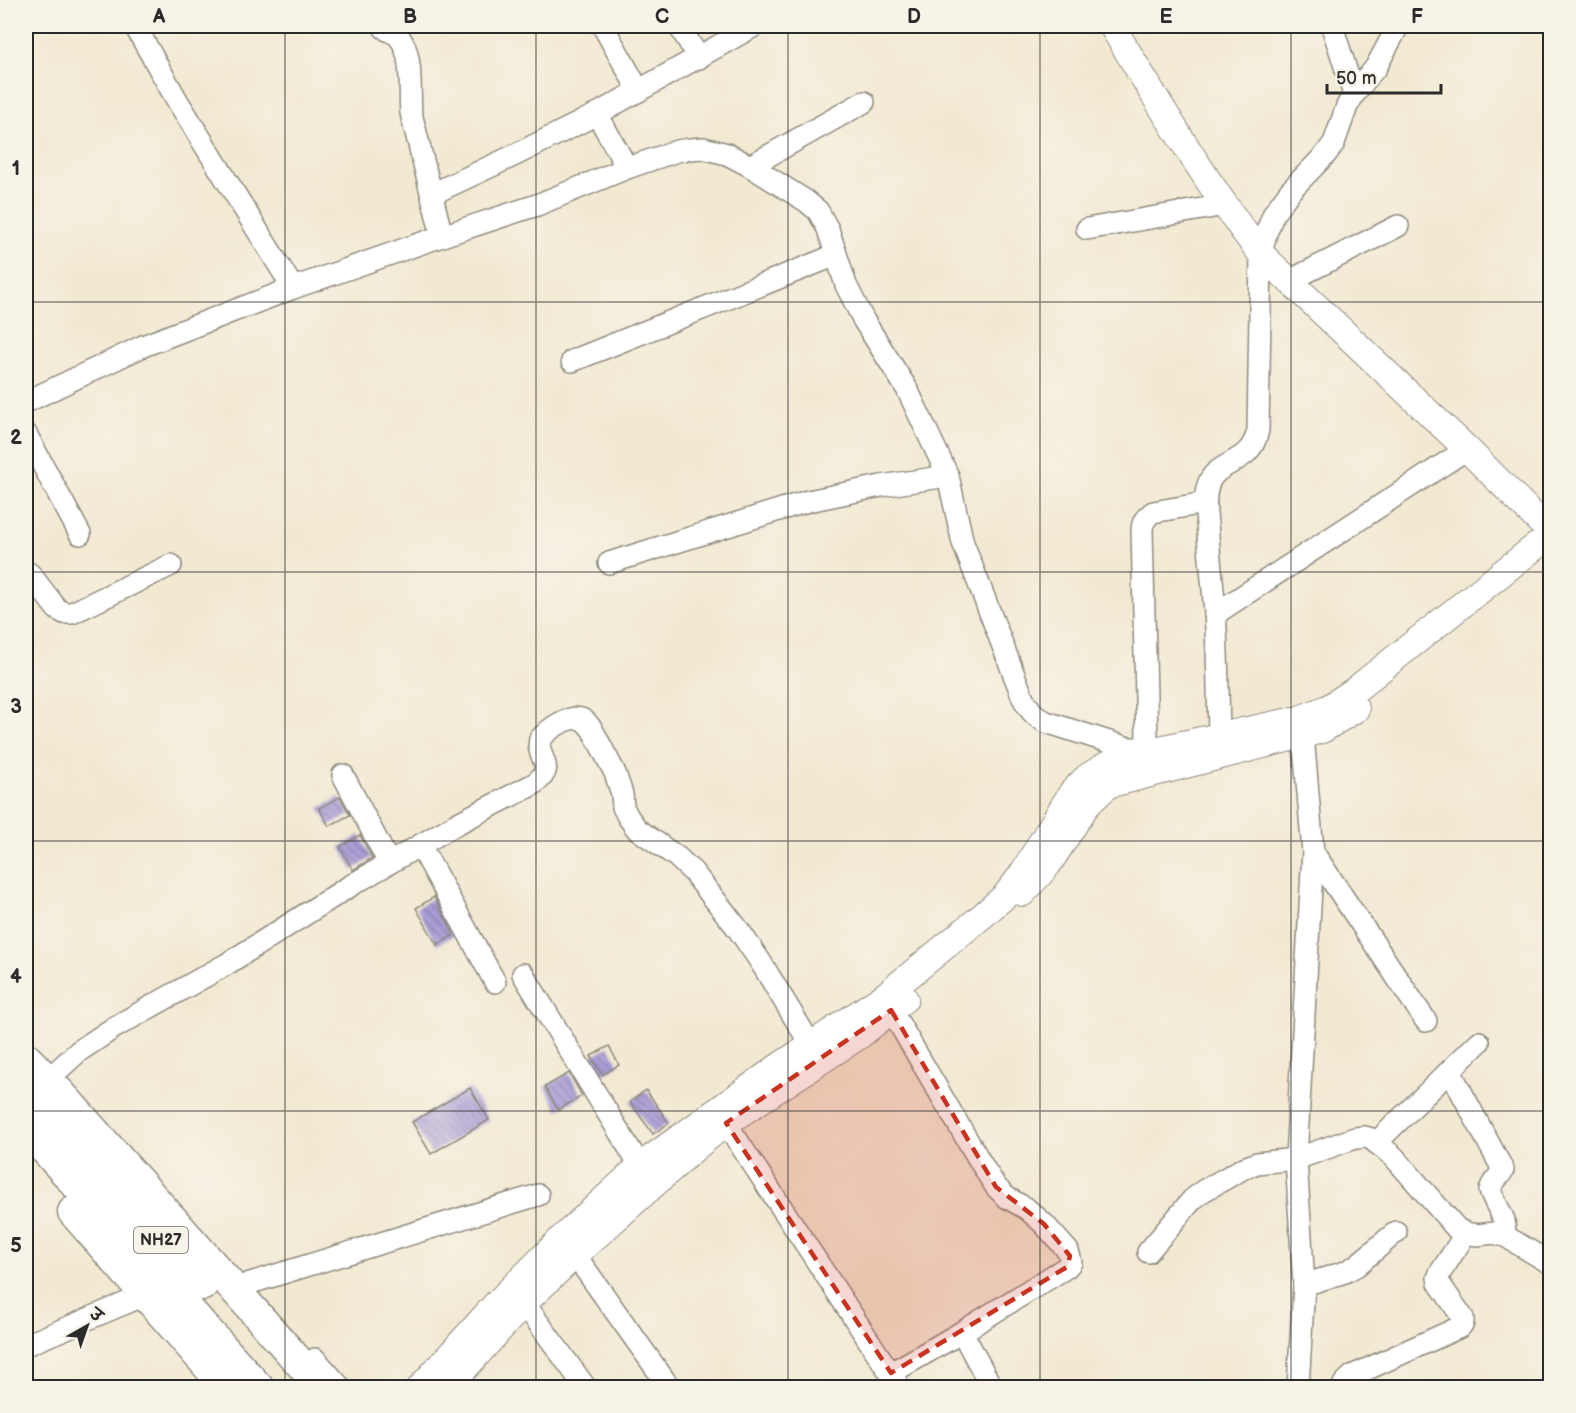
<svg xmlns="http://www.w3.org/2000/svg" width="1576" height="1413" viewBox="0 0 1576 1413" font-family="'Balsamiq Sans','Playpen Sans Deva',sans-serif">
<style>
.building{fill:url(#building-back-hatch)}
.lines{fill:none;stroke-linecap:round;stroke-linejoin:round}
.minor-casing{stroke:#8e8a7e;stroke-width:24}
.major-casing{stroke:#8e8a7e;stroke-width:28}
.highway-casing{stroke:#8e8a7e;stroke-width:33}
.minor{stroke:#fff;stroke-width:21}
.major{stroke:#fff;stroke-width:26}
.highway{stroke:#fff;stroke-width:30}
.marked{fill:#c8321e;fill-opacity:0.2;stroke:#c8321e;stroke-width:4.5;stroke-dasharray:12 8;stroke-linejoin:round}
.grid{fill:none;stroke:#2b2b2b;stroke-width:1.5;stroke-opacity:0.55}
.labels{text-anchor:middle;dominant-baseline:central;stroke-width:5;stroke-linejoin:round;paint-order:stroke}
.shield{fill:#f7f3e8;stroke:#686764;stroke-width:1.5}
.shield-label{font-size:16px;font-weight:bold;fill:#2b2b2b}
.neatline{fill:none;stroke:#2b2b2b;stroke-width:2}
.grid-label{font-size:20px;text-anchor:middle;font-weight:bold;fill:#2b2b2b}
</style>
<defs>
<pattern id="building-back-hatch" width="6" height="6" patternUnits="userSpaceOnUse" patternTransform="scale(1.5)"><rect width="6" height="6" fill="#a89cd6"/><path d="M-1 5l2 2M0 0l6 6M5-1l2 2" fill="none" stroke="#897fae"/></pattern>
</defs>
<rect width="100%" height="100%" fill="#f7f3e8"/>
<filter id="ink" filterUnits="userSpaceOnUse"><feTurbulence type="fractalNoise" baseFrequency=".0167" numOctaves="2"/><feDisplacementMap in="SourceGraphic" scale="12" xChannelSelector="R" yChannelSelector="G"/><feConvolveMatrix kernelMatrix="1 2 1 2 8 2 1 2 1" color-interpolation-filters="sRGB"/></filter>
<filter id="wash" filterUnits="userSpaceOnUse"><feTurbulence type="fractalNoise" baseFrequency=".008" numOctaves="4" result="noise"/><feDisplacementMap in="SourceGraphic" scale="24" xChannelSelector="R" yChannelSelector="G"/><feGaussianBlur stdDeviation="1.35" result="paint"/><feColorMatrix in="noise" values="0 0 0 0 0 0 0 0 0 0 0 0 0 0 0 0 0 1.4 0 .05"/><feComposite in="paint" operator="in"/></filter>
<g filter="url(#wash)">
<rect width="100%" height="100%" fill="#f2e9d2"/>
<g id="blocks">
<g class="building">
<polygon points="340,797 350,815 329,826 319,808"/>
<polygon points="360,835 372,858 353,870 340,847"/>
<polygon points="434,897 454,935 437,945 416,908"/>
<polygon points="609,1046 619,1065 602,1075 591,1056"/>
<polygon points="569,1073 582,1096 558,1110 545,1087"/>
<polygon points="470,1088 489,1120 431,1154 412,1122"/>
<polygon points="646,1090 669,1123 653,1134 630,1102"/>
</g>
</g>
</g>
<g filter="url(#ink)">
<use href="#blocks" fill-opacity="0" stroke="#8e8a7e" stroke-width="1.5"/>
<g class="lines">
<defs>
<g id="minor">
<polyline points="135,26 177,100 293,288"/>
<path d="M383 26C387 32 393 31 398 36 414 52 409 92 411 113L442 236"/>
<polyline points="603,26 639,91"/>
<polyline points="679,26 699,58"/>
<polyline points="1332,26 1354,94"/>
<polyline points="597,114 627,168"/>
<polyline points="750,166 864,102"/>
<polyline points="432,194 515,155 597,114 754,26"/>
<polyline points="1087,229 1225,205"/>
<polyline points="1289,281 1398,226"/>
<polyline points="572,361 836,255"/>
<path d="M26 402 143 346 293 288 442 236 537 205 627 168 677 151 690 149 703 148 727 154 750 166 806 201 818 211 828 229 846 285 864 321 907 389 948 476 963 543 1023 698C1029 709 1034 716 1046 722L1128 748H1137L1145 745 1147 740 1142 529C1143 521 1146 517 1153 512L1205 503"/>
<polyline points="26,434 80,534"/>
<polyline points="609,563 808,501 881,486 948,476"/>
<polyline points="26,572 30,574 57,609 64,613 72,613 171,565"/>
<polyline points="1215,614 1467,449"/>
<path d="M1219 736C1218 695 1218 654 1215 613 1213 587 1210 561 1208 535 1207 519 1203 501 1208 485 1216 459 1251 467 1258 430L1261 254 1266 233 1274 213 1290 191 1326 154 1334 143 1347 106 1354 94 1376 67 1398 26"/>
<polyline points="343,775 389,863"/>
<polyline points="420,845 495,982"/>
<polyline points="1313,852 1426,1021"/>
<polyline points="523,974 640,1166"/>
<path d="M1450 1071 1501 1166 1503 1170C1499 1178 1491 1182 1490 1191L1504 1220 1505 1236"/>
<path d="M56 1072 79 1051 115 1027 227 964 350 886 458 823 534 784C559 765 535 760 540 739 549 729 571 712 585 721 587 723 590 727 592 729L615 773 622 794 623 807 628 817 637 829 677 857 693 872 738 929 760 961 811 1045"/>
<polyline points="726,1123 900,1388"/>
<polyline points="1376,1143 1479,1042"/>
<polyline points="1148,1252 1192,1200 1203,1191 1244,1168 1257,1163 1296,1159 1355,1138 1365,1137 1372,1139 1394,1157 1457,1229 1466,1233 1477,1235 1494,1233 1505,1236 1550,1263"/>
<polyline points="575,1255 670,1388"/>
<polyline points="247,1284 538,1195"/>
<polyline points="1304,1285 1345,1272 1356,1266 1396,1232"/>
<polyline points="524,1303 586,1388"/>
<polyline points="962,1332 992,1388"/>
<polyline points="26,1345 145,1295"/>
<polyline points="315,1359 341,1388"/>
<polyline points="891,1373 962,1332 1067,1267 1071,1262 1068,1251 1044,1224 1027,1209 1006,1197 996,1187 985,1170 891,1010"/>
<polyline points="1298,1388 1304,1285 1296,1159 1313,852 1303,735"/>
<polyline points="1343,1388 1344,1384 1352,1376 1460,1327 1463,1323 1463,1318 1439,1283 1438,1278 1440,1273 1466,1233"/>
</g>
<g id="major">
<path d="M1112 26C1159 103 1205 182 1261 254L1467 449 1540 522"/>
<polyline points="1023,893 1048,865 1087,805 1108,785 1322,730 1356,709"/>
<polyline points="420,1388 495,1305 562,1238 640,1166 778,1067 883,997 981,917 1005,896 1020,877 1072,792 1087,777 1106,765 1150,751 1299,719 1328,708 1355,690 1536,546"/>
<polyline points="447,1388 524,1303 575,1255 696,1147 726,1123 862,1034 905,999"/>
</g>
<g id="highway">
<polyline points="26,1058 62,1095 322,1388"/>
<polyline points="26,1094 203,1285"/>
<polyline points="26,1131 47,1152 259,1388"/>
<polyline points="73,1212 227,1388"/>
</g>
</defs>
<use href="#minor" class="minor-casing"/>
<use href="#major" class="major-casing"/>
<use href="#highway" class="highway-casing"/>
<use href="#minor" class="minor"/>
<use href="#major" class="major"/>
<use href="#highway" class="highway"/>
</g>
</g>
<path class="marked" d="M891 1010 996 1187 1044 1224 1070 1256 1067 1267 891 1373 726 1123Z"/>
<path class="grid" d="M285 26V1388M536 26V1388M788 26V1388M1040 26V1388M1291 26V1388M26 302H1550M26 572H1550M26 841H1550M26 1111H1550"/>
<g class="labels">
<rect class="shield" x="134" y="1227" width="54" height="26" rx="4.5"/>
<g class="shield-label">
<text x="161" y="1240">NH27</text>
</g>
</g>
<rect width="1576" height="1413" fill="none" stroke="#f7f3e8" stroke-width="66"/>
<g transform="translate(87 1326) rotate(40)" stroke="#f7f3e8" stroke-width="4.5" paint-order="stroke">
<path d="M0-4.5L10 22L0 15L-10 22Z" fill="#2b2b2b"/>
<text y="-9" font-size="16" font-weight="bold" text-anchor="middle" fill="#2b2b2b">उ</text>
</g>
<path d="M1327 84v9h114v-9" fill="none" stroke="#2b2b2b" stroke-width="3"/>
<text x="1336" y="84" font-size="18" fill="#2b2b2b" stroke="#f7f3e8" stroke-width="4.5" paint-order="stroke">50 m</text>
<rect x="33" y="33" width="1510" height="1347" class="neatline"/>
<g class="grid-label">
<text x="159" y="23">A</text>
<text x="410" y="23">B</text>
<text x="662" y="23">C</text>
<text x="914" y="23">D</text>
<text x="1166" y="23">E</text>
<text x="1417" y="23">F</text>
<text x="16" y="175">1</text>
<text x="16" y="444">2</text>
<text x="16" y="713">3</text>
<text x="16" y="983">4</text>
<text x="16" y="1252">5</text>
</g>
</svg>
